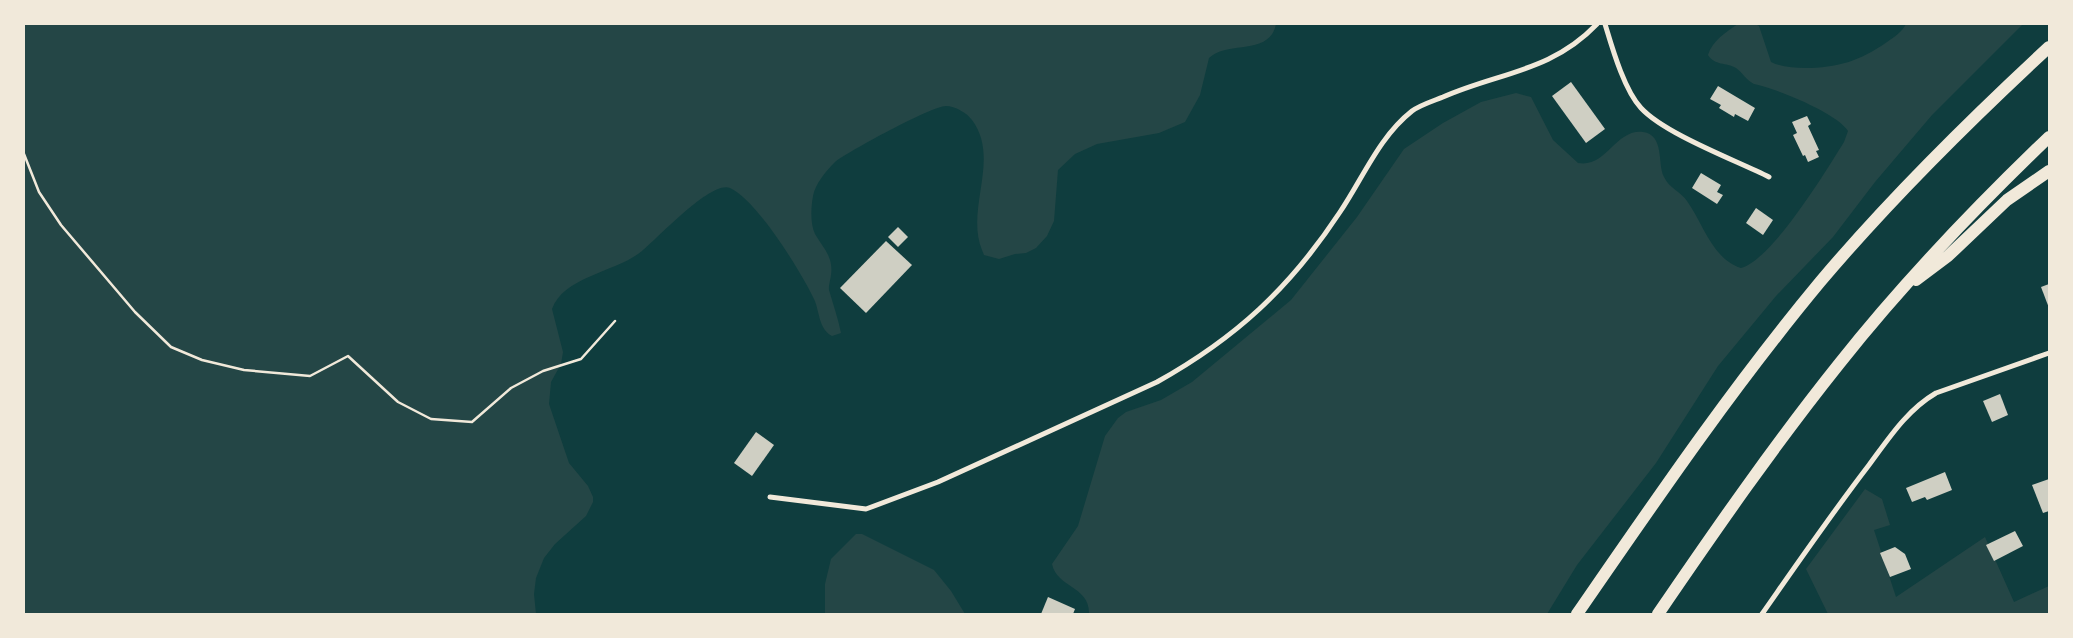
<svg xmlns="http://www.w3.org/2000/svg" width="2073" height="638" viewBox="0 0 2073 638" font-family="Quicksand,sans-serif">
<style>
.green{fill:#244646}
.building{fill:#cfcfc3}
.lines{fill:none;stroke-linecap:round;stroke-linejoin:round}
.path{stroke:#f1e9da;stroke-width:2.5}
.minor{stroke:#f1e9da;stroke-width:5}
.motorway{stroke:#f1e9da;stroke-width:12}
</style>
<rect width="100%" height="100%" fill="#0f3d3e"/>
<g class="green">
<path d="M24 24H1276C1270 56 1228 40 1209 58L1200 95 1185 122 1159 133 1097 144 1075 154 1058 170 1054 221 1047 236 1036 248 1026 253 1015 254 999 259 984 255 982 250C965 208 1001 159 972 120 967 113 955 106 946 106 934 105 847 152 835 162 827 170 815 184 813 196 811 207 810 224 815 234 820 243 827 250 830 260 834 274 828 283 829 290 833 304 838 318 841 333L832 336C818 328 820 312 814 299 801 272 757 200 730 188 711 180 657 239 642 251 617 272 564 276 552 309L563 352 561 364 551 382 549 404 569 463 588 486 593 497V502L586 516 555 544 544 558 536 578 534 594 536 614H24Z"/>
<path d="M1738 24H1755L1759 26 1771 62C1781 67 1793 68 1805 68 1837 68 1860 61 1887 42 1893 38 1903 31 1906 24H2023L1932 115 1875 182 1833 237 1776 296 1718 366 1656 463 1577 565 1547 614H1089C1090 586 1057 588 1052 564L1078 526 1105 436 1118 418 1126 412 1161 400 1192 382 1291 300 1357 217 1404 149 1443 123 1481 102 1516 93 1531 97 1553 140 1578 163C1607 168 1615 129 1643 132 1665 135 1657 164 1664 177 1669 188 1681 192 1687 201 1703 223 1712 259 1741 268 1772 260 1826 171 1844 142L1848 131C1837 113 1775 88 1754 84 1746 80 1743 73 1736 68 1726 62 1715 66 1708 55 1712 41 1726 32 1738 24Z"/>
<polygon points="1865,489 1882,499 1890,525 1874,530 1896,597 1985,537 2014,602 2049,586 2049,614 1828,614 1806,569"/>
<polygon points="856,534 862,534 934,570 951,591 965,614 825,614 825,584 831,559"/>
</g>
<g class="building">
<polygon points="1571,82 1605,129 1586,143 1552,96"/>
<polygon points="1718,86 1755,108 1748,121 1735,114 1734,117 1719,108 1721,105 1710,99"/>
<polygon points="1807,116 1811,124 1808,126 1819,150 1816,151 1819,157 1808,162 1805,155 1803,156 1793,135 1797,133 1792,122"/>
<polygon points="1701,173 1721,185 1717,192 1723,195 1717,204 1692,188"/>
<polygon points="1756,208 1773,220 1763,235 1746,223"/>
<polygon points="898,227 908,237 898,247 888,237"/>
<polygon points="886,241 912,265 866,313 840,288"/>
<polygon points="2049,284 2049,308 2041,287"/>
<polygon points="2000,394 2008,415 1992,422 1983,401"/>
<polygon points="756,432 774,445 752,476 734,463"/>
<polygon points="1945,472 1952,490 1927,500 1925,497 1912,502 1906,488"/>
<polygon points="2049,479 2049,511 2043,513 2032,485"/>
<polygon points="2015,531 2023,546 1994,561 1986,545"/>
<polygon points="1895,547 1905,554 1911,569 1890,577 1880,553"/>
<polygon points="1048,597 1075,609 1073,614 1041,614"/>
</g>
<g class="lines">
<polyline class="path" points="24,154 39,192 61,225 135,312 171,347 202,360 244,370 310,376 348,356 398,402 431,419 472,422 511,388 543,371 581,359 615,321"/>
<g class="minor">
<path d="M1605 24C1612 47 1624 90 1641 108 1665 134 1735 160 1769 177"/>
<path d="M770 497 866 509 938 482 1157 382C1236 338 1290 288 1340 212 1363 178 1379 137 1412 111 1420 105 1433 101 1443 97 1500 72 1551 72 1597 24"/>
<path d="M1762 614C1797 564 1832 513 1869 465 1889 438 1907 410 1936 393L2049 353"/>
</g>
<g class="motorway">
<polyline points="1916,280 1948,256 2007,200 2049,171"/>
<path d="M1577 614C1655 501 1732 388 1820 282 1890 199 1969 121 2049 47"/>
<path d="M1658 614C1716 529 1775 444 1839 364 1903 283 1975 208 2049 137"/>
</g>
</g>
<rect width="2073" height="638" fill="none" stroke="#f1e9da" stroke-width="50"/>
</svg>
